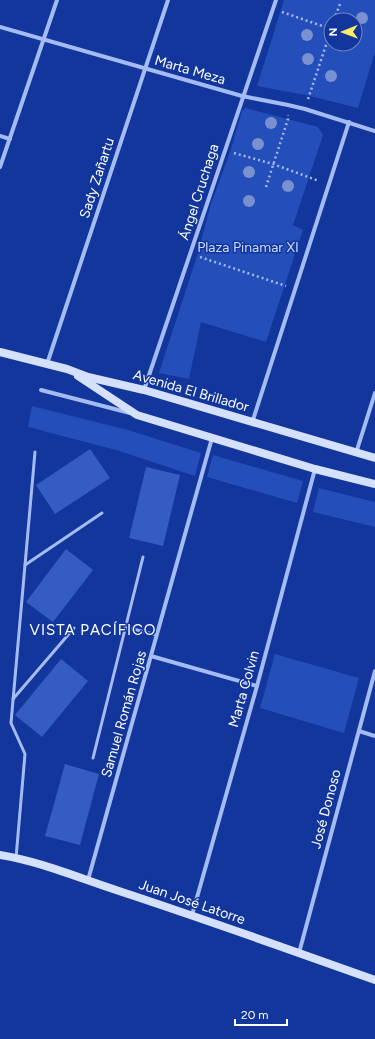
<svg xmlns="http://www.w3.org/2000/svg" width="375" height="1039" viewBox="0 0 375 1039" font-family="Figtree,sans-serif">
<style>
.green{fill:#244eb9;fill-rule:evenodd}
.building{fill:#355cc1}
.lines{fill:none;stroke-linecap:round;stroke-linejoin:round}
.path{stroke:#a5bbf4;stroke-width:2.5;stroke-dasharray:2 3;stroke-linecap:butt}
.lane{stroke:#a5bbf4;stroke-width:3}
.street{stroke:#a5bbf4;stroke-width:4}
.secondary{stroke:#d5e0fd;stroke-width:8}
.tree{fill:#7991d1}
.labels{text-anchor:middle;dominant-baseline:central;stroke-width:3;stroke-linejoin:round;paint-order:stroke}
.street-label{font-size:14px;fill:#fff;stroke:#12369b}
.park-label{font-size:14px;fill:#cedbfe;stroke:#12369b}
.neighbourhood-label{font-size:15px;letter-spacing:1px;fill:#fff;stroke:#12369b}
</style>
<rect width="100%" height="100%" fill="#12369b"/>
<g class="green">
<path d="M284 0H375V52L358 108 310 96 257 86ZM331 20H355V44H331Z"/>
<polygon points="245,108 318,127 323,135 293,225 303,230 266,342 201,322 189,379 159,373 197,256 211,204 230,152 242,111"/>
<polygon points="32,406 128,430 201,453 195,476 116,450 28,427"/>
<polygon points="213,455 303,481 297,503 207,477"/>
<polygon points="319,488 375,502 375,527 313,512"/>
<polygon points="275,654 359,678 344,733 260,708"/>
</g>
<g class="building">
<polygon points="90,449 110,478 55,514 36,485"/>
<polygon points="146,467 180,475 163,546 129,538"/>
<polygon points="66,549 93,570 53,622 26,602"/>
<polygon points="61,659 88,681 42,737 15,715"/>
<polygon points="65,764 99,774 80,845 45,836"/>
</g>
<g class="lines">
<g class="path">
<polyline points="282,12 331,29"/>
<polyline points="334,20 340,4"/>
<polyline points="308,99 331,30"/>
<polyline points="234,153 273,164 319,181"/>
<polyline points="266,187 288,119 288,115"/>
<polyline points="200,257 286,286"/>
</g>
<g class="lane">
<polyline points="25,565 102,513"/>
<polyline points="125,627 157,635"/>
<polyline points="13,699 74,628"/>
<polyline points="93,758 143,557"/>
<polyline points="16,858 25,754 11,723 35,452"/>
</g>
<g class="street">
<polyline points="0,27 242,96 288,105 305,109 375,131"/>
<polyline points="0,136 10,139"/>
<polyline points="0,167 57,0"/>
<polyline points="47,364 168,0"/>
<polyline points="41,390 130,413"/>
<polyline points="144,390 276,0"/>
<polyline points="252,423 349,122"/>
<polyline points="356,453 375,393"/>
<polyline points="151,656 257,686"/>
<polyline points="359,731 375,736"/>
<polyline points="88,880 212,438"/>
<polyline points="192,915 257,686 315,469"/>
<polyline points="299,953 375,671"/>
</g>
<g class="secondary">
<polyline points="0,352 67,369 88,377 144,390 375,458"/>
<polyline points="78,376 137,415 315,469 375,484"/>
<path d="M0 855C43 862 81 879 122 892 207 920 291 950 375 980"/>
</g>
</g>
<g class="tree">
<circle cx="362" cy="18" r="6"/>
<circle cx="307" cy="35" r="6"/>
<circle cx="308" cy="59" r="6"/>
<circle cx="331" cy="76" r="6"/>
<circle cx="271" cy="123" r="6"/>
<circle cx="258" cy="144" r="6"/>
<circle cx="249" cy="172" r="6"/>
<circle cx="288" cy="186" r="6"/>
<circle cx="249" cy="201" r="6"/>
</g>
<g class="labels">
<g class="street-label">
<text transform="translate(190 70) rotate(16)">Marta Meza</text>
<text transform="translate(97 178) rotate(-72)">Sady Zañartu</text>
<text transform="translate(199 192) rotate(-72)">Ángel Cruchaga</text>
<text transform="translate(191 391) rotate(16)">Avenida El Brillador</text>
<text transform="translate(244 689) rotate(-74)">Marta Colvin</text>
<text transform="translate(124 714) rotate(-74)">Samuel Román Rojas</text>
<text transform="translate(326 809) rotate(-75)">José Donoso</text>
<text transform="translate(192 902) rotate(19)">Juan José Latorre</text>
</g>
<g class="park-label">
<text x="248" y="247">Plaza Pinamar XI</text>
</g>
<g class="neighbourhood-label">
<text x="93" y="630">VISTA PACÍFICO</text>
</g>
</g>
<g transform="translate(343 32) rotate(269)"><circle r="19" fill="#12369b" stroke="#7186c3"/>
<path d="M0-3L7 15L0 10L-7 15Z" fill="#ffed68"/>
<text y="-6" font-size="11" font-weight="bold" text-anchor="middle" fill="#ffffff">N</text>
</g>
<path d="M235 1019v6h52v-6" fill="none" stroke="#ffffff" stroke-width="2"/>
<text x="241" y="1019" font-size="12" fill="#ffffff" stroke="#12369b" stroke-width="3" paint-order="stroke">20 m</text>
</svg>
